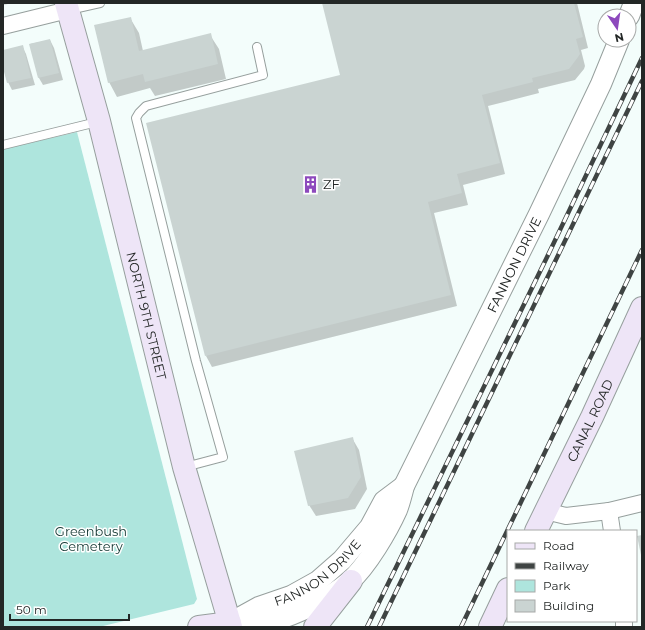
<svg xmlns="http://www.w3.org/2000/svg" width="645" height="630" viewBox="0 0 645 630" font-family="Montserrat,sans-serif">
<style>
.green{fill:#aee5dd}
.shadow{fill:#0003}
.building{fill:#cad4d2}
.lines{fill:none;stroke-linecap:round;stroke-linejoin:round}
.service-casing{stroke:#969f9d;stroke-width:10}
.minor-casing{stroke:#969f9d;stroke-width:18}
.tertiary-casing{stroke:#969f9d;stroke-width:22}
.secondary-casing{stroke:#969f9d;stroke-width:24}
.service{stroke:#fff;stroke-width:8}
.minor{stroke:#fff;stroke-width:16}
.tertiary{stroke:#fff;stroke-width:20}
.secondary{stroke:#eee5f7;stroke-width:22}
.rail-casing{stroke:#3f4443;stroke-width:4.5}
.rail{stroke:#fff;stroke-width:3;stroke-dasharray:9;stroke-linecap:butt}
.labels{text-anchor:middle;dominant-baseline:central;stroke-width:3;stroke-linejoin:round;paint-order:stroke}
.poi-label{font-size:13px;fill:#232726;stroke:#fff;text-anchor:start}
.street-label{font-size:13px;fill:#232726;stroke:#fff}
.park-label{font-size:13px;fill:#143833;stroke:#fff}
</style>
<rect width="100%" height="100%" fill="#f3fdfb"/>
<polygon class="green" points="77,132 197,599 194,604 99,627 3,627 3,149"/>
<g class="shadow">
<polygon points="3,3 13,3 3,5"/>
<polygon points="323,3 577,3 588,48 581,50 585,66 584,69 575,80 538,89 539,93 488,106 505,174 463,185 468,205 434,213 457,306 212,367 206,356 341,76"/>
<polygon points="130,18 139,33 143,51 210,35 219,49 226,79 155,96 150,88 117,97 109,82"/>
<polygon points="50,40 54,48 63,80 43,85 39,78 30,44"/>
<polygon points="22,46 26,54 35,85 12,90 8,82 3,64 3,51"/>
<polygon points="352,438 359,450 367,489 355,509 316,516 309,505"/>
</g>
<g class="building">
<polygon points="322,3 574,3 583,37 576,39 580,54 578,57 569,69 532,78 533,82 482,95 500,163 457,174 462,193 428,202 451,295 205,356 146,123 340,75"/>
<polygon points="131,17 139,51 211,33 218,64 145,82 143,74 108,83 94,25"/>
<polygon points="50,39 59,73 38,78 29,44"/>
<polygon points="23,45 31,78 7,83 3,68 3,50"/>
<polygon points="353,437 361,477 348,498 308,506 294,451"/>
<polygon points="642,535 642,555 641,555 637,536"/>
</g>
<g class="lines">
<defs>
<g id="service">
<polyline points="69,10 100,3"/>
<polyline points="3,145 97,122"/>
<polyline points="185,467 223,457 196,361 136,118 139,113 146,106 263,75 257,47"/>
</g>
<g id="minor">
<polyline points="3,26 68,10"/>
<polyline points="545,511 566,516 609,511 642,503"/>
<polyline points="609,511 612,531"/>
<polyline points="624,621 624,627"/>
</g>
<g id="tertiary">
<polyline points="629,16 634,3"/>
<path id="s1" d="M230 623 259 607 291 596 318 581 342 560 370 527 384 501 404 486"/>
<path id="s2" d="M255 627C289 617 323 604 350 581 367 566 388 530 397 510 400 502 402 494 404 486L539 214 601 84 619 40"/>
</g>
<g id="secondary">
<path id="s3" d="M66 3 99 121 184 467 231 627"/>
<path id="s4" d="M536 531 592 417 642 308"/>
<polyline points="199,627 230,623"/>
<polyline points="315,627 351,581"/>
<polyline points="490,627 508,589"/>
</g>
</defs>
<use href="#service" class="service-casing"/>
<use href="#minor" class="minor-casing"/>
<use href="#tertiary" class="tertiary-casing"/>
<use href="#secondary" class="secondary-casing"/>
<use href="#service" class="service"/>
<use href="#minor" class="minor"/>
<use href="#tertiary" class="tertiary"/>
<use href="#secondary" class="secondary"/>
<defs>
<g id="rail">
<polyline points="367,627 549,253 642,58"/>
<polyline points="379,627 642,81"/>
<polyline points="461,627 642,250"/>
</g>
</defs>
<use href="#rail" class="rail-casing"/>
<use href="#rail" class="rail"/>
</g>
<defs>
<symbol id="building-bare" viewBox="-9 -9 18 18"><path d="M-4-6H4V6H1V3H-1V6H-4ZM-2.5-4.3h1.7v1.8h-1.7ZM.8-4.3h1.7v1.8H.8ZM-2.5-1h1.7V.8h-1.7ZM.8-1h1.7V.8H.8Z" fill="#8d49bd" stroke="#fff" stroke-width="2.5" paint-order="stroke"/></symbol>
</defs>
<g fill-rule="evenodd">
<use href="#building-bare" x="298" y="172" width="25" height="25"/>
</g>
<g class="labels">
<g class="poi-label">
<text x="323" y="184">ZF</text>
</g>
<g class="street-label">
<text stroke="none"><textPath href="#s2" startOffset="464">FANNON DRIVE</textPath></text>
<text stroke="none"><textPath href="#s3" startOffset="323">NORTH 9TH STREET</textPath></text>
<text stroke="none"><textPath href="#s4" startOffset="123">CANAL ROAD</textPath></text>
<text stroke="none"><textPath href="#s1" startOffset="102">FANNON DRIVE</textPath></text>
</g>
<g class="park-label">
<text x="91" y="531">Greenbush<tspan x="91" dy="15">Cemetery</tspan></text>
</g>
</g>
<rect width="645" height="630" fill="none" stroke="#232726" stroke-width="8"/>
<rect x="507" y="530" width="130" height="92" fill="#ffffff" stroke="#a7a9a8"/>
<rect x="515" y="543" width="20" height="6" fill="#eee5f7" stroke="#a7a9a8"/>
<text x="543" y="550" font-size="12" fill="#232726">Road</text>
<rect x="515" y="563" width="20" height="6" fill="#3f4443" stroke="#a7a9a8"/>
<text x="543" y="570" font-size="12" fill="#232726">Railway</text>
<rect x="515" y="580" width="20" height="12" fill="#aee5dd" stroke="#a7a9a8"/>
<text x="543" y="590" font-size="12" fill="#232726">Park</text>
<rect x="515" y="600" width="20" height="12" fill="#cad4d2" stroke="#a7a9a8"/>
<text x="543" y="610" font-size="12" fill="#232726">Building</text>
<g transform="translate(617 28) rotate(167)"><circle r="19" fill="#ffffff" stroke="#a7a9a8"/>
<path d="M0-3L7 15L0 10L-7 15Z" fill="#8d49bd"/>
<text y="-6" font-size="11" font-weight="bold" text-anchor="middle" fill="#232726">N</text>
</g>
<path d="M10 614v6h119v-6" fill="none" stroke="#232726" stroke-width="2"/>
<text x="16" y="614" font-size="12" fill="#232726" stroke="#ffffff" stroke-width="3" paint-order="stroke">50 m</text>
</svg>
